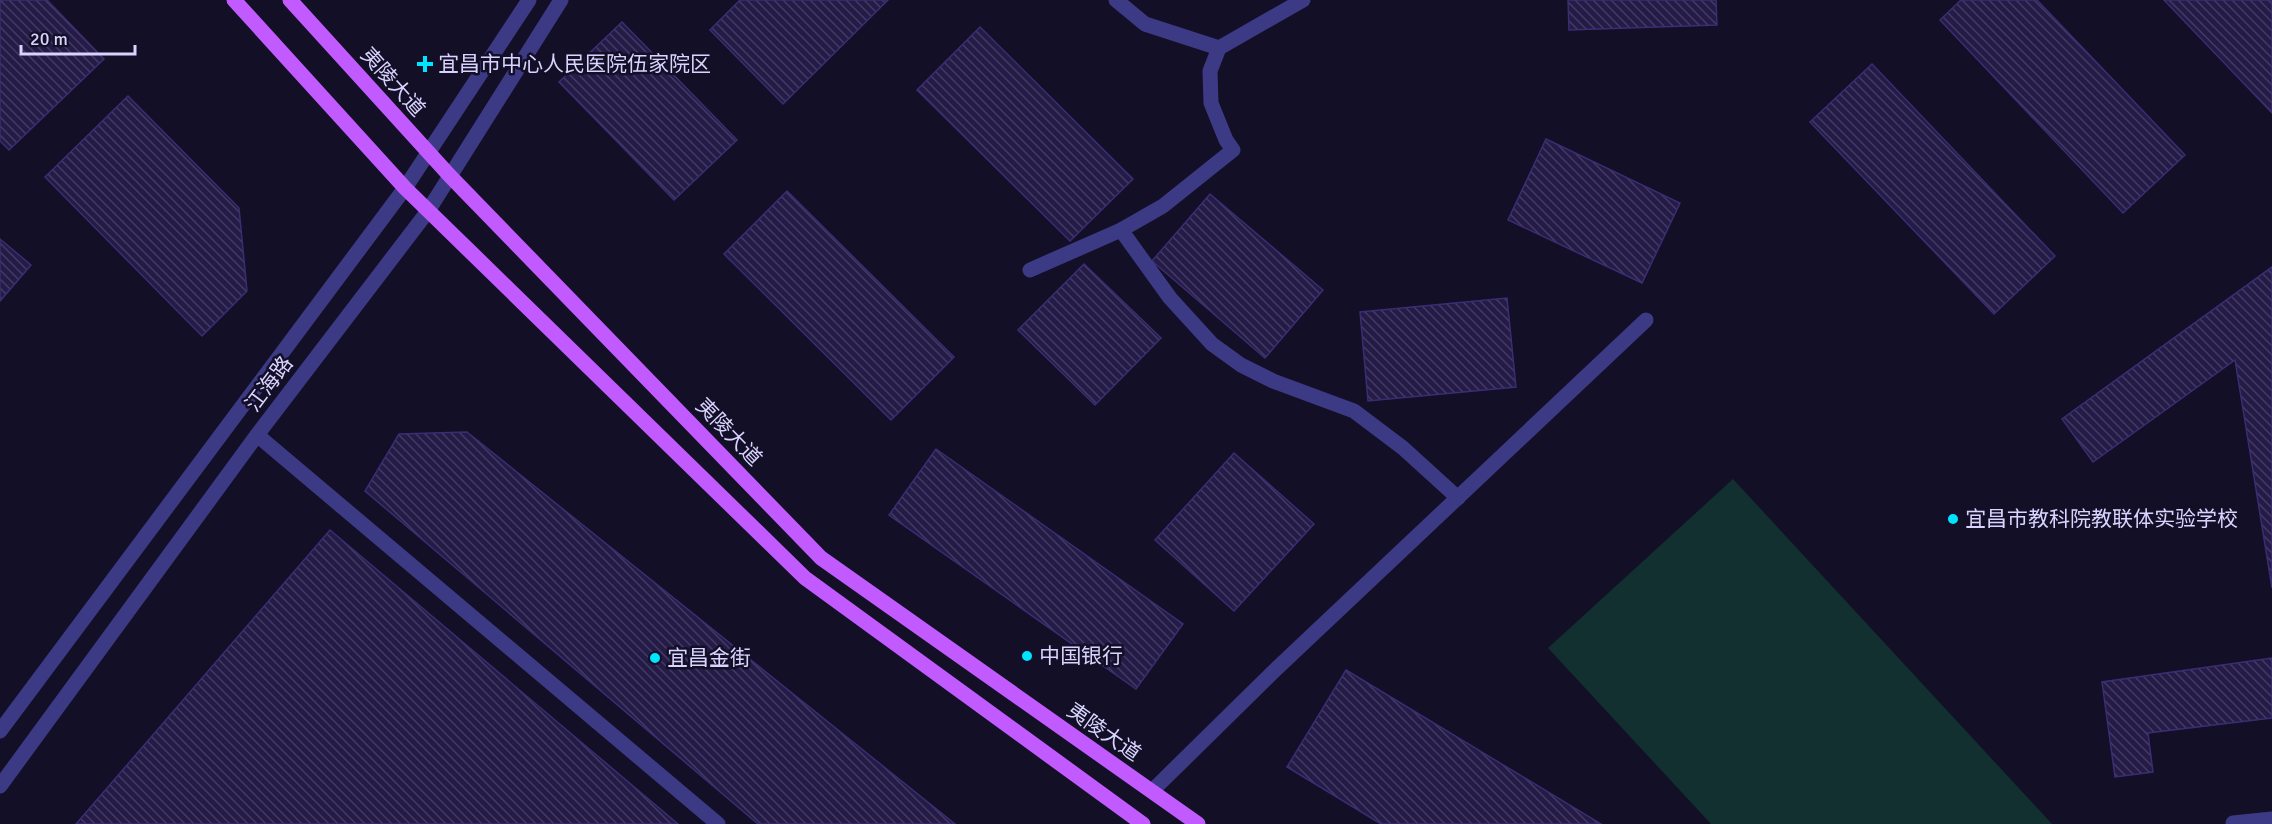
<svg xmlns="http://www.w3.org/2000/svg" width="2272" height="824" viewBox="0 0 2272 824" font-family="Signika,'Noto Sans SC',sans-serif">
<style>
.pitch{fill:#12302f}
.building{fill:url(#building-back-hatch);stroke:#3b2d73;stroke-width:1.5}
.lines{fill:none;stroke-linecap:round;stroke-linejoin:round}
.minor{stroke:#3d3a85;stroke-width:15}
.major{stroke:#c25bff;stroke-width:15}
.poi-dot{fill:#00e5ff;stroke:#130f26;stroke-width:2}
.labels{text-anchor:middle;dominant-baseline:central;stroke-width:5;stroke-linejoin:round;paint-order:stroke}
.poi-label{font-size:21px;fill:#d9d4ff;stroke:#130f26;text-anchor:start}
.street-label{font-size:21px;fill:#d9d4ff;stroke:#130f26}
</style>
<defs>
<pattern id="building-back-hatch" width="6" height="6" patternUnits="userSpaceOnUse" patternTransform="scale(1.5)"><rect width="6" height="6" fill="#241b47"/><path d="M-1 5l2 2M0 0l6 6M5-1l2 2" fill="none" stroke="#433b63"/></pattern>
</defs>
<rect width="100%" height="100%" fill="#130f26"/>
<polygon class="pitch" points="1733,479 2052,824 1711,824 1548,648"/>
<g class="building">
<polygon points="0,0 47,0 104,59 9,150 0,141"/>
<polygon points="740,0 888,0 783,104 710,30"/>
<polygon points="1568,0 1716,0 1717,25 1569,30"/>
<polygon points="1961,0 2037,0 2185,155 2123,213 1940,20"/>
<polygon points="2164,0 2272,0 2272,113"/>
<polygon points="622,22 737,140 674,200 559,82"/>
<polygon points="980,27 1133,179 1070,241 917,90"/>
<polygon points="1872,64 2055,256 1994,314 1810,122"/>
<polygon points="128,96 239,208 247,291 202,336 45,177"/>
<polygon points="1546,139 1680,203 1642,283 1508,220"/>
<polygon points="787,191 954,357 891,420 724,254"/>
<polygon points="1210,194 1323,290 1265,358 1152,261"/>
<polygon points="0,239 31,265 0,301"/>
<polygon points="1084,264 1161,338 1095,405 1018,330"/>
<polygon points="2272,267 2272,588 2235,360 2093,462 2062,419"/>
<polygon points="1507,298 1516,387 1368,401 1360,312"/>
<polygon points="467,432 955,824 758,824 365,491 399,434"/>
<polygon points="936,449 1183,624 1136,689 889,515"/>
<polygon points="1234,453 1314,524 1234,611 1155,540"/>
<polygon points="330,530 678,824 76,824"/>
<polygon points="2272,658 2272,718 2148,733 2153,772 2115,777 2102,682"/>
<polygon points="1346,670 1601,824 1381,824 1287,767"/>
</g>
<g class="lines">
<g class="minor">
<polyline points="1116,0 1145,24 1219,48"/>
<polyline points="1121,230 1170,298 1212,344 1241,365 1273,381 1354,411 1403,448 1458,498"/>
<polyline points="1030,270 1121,230 1163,206 1233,150 1226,140 1211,103 1210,71 1219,48 1303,0"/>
<polyline points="257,435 718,824"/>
<polyline points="0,731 405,188 529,0"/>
<polyline points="0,786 257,435 428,211 561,0"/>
<polyline points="1152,791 1273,672 1646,320"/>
<polyline points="2233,823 2272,819"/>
</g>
<g class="major">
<polyline points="234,0 405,188 805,578 1143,824"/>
<polyline points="290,0 450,176 821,558 1198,824"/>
</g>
</g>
<g class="poi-dot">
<path d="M422 55h6v6h6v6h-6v6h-6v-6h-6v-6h6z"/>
<circle cx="1953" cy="519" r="6"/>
<circle cx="1027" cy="656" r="6"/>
<circle cx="655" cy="658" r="6"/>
</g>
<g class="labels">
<g class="poi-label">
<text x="438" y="64">宜昌市中心人民医院伍家院区</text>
<text x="1965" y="519">宜昌市教科院教联体实验学校</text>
<text x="1039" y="656">中国银行</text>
<text x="667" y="658">宜昌金街</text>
</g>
<g class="street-label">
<text transform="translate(393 82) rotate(48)">夷陵大道</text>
<text transform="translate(269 384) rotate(-53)">江海路</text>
<text transform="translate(729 432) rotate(46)">夷陵大道</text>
<text transform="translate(1104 732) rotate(35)">夷陵大道</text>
</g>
</g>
<path d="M21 45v9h114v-9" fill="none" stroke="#d9d4ff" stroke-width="3"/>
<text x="30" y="45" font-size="18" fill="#d9d4ff" stroke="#130f26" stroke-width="4.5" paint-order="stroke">20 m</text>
</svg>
